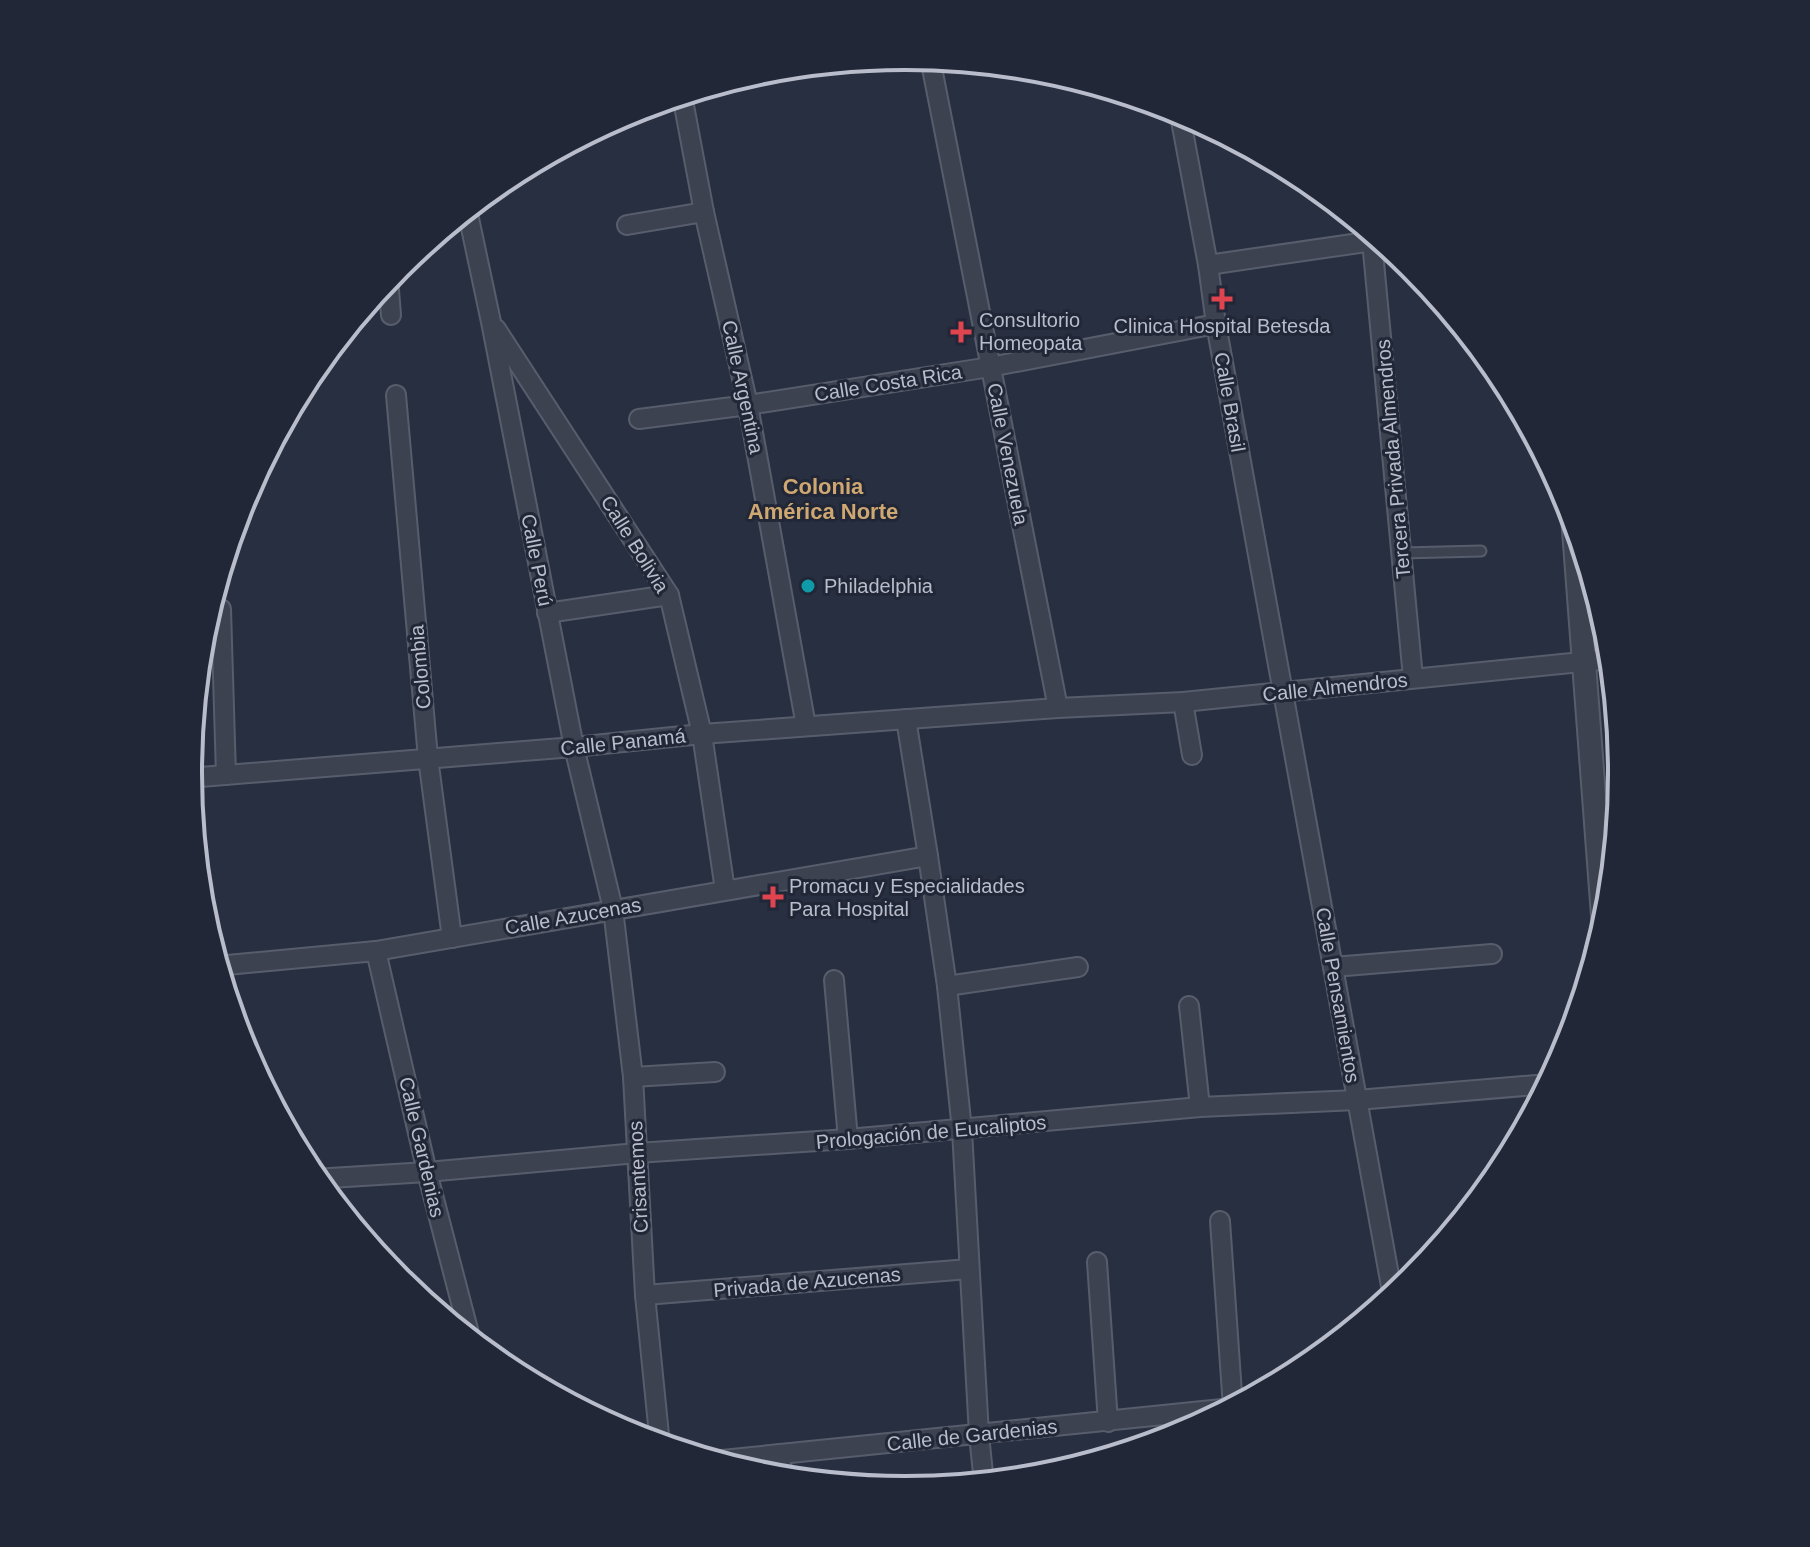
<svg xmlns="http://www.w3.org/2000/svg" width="1810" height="1547" viewBox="0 0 1810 1547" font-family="Helvetica,sans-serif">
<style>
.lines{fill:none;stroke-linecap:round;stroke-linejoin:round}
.service-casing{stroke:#575d6b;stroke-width:13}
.minor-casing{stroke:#575d6b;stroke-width:22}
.tertiary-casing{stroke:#575d6b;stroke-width:26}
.service{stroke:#3c4250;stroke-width:9}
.minor{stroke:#3c4250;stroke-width:18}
.tertiary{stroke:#3c4250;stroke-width:22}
.health-dot{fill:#e0444e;stroke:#212736;stroke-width:3}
.culture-dot{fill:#0f9aa8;stroke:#212736;stroke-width:3}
.labels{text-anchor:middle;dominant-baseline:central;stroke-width:6;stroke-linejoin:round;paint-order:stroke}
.poi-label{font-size:20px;fill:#b9bdcb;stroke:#212736;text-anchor:start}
.street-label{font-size:20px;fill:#b9bdcb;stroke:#212736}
.neighbourhood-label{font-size:22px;font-weight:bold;fill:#cfa770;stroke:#212736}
.rim{fill:none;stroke:#b9bdcb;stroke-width:4}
</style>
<rect width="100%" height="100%" fill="#282f40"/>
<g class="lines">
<defs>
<polyline id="service" points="1402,553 1481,551"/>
<g id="minor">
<polyline points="930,58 1058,708"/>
<polyline points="682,95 704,212 748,405 806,726"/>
<polyline points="1179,110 1208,265 1216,324 1393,1297"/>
<polyline points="467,209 491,322 574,747 613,909 633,1077 645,1295 660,1445"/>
<polyline points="627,225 704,212"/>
<polyline points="1372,241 1413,678"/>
<polyline points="1208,265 1380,240"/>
<polyline points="388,278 391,315"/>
<polyline points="496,329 669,595 702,734 725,890"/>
<polyline points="396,395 428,758 452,938"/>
<polyline points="639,419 748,405 990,367 1216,324"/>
<polyline points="221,609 226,775"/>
<polyline points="547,613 669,595"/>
<polyline points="1183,702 1192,755"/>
<polyline points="906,719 928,856"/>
<polyline points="188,778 574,747 702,734 1058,708 1183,702 1611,659"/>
<polyline points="376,951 427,1172 471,1341"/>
<polyline points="217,966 376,951 928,856 947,986 962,1130 979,1435 984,1483"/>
<polyline points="1333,967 1492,954"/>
<polyline points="834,980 848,1139"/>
<polyline points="947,986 1078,967"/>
<polyline points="1189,1006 1200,1107"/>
<polyline points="633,1077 715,1072"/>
<polyline points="314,1179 427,1172 637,1153 848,1139 1200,1107 1357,1100 1548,1084"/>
<polyline points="1220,1221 1233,1408"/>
<polyline points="1097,1262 1108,1422"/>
<polyline points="645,1295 969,1269"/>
<polyline points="779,1454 784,1479"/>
<polyline points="712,1461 1232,1408"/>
</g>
<polyline id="tertiary" points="1573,517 1604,929"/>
</defs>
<use href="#service" class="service-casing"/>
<use href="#minor" class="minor-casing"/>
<use href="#tertiary" class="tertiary-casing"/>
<use href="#service" class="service"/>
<use href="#minor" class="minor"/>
<use href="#tertiary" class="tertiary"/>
</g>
<g class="health-dot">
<path d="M1218 287h8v8h8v8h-8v8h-8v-8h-8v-8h8z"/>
<path d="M957 320h8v8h8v8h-8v8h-8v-8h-8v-8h8z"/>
<path d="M769 885h8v8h8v8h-8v8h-8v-8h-8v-8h8z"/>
</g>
<circle class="culture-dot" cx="808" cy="586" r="8"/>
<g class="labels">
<g class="poi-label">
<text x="979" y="320">Consultorio<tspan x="979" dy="23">Homeopata</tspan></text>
<text x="1222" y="326" text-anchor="middle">Clinica Hospital Betesda</text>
<text x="824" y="586">Philadelphia</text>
<text x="789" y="886">Promacu y Especialidades<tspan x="789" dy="23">Para Hospital</tspan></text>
</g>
<g class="street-label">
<text transform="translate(888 383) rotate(-9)">Calle Costa Rica</text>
<text transform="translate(743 387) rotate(78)">Calle Argentina</text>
<text transform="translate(1230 402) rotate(80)">Calle Brasil</text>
<text transform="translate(1008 454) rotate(79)">Calle Venezuela</text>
<text transform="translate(1393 459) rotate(-95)">Tercera Privada Almendros</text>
<text transform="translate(635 544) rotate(58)">Calle Bolivia</text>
<text transform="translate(537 560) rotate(79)">Calle Perú</text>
<text transform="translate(420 667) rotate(-95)">Colombia</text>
<text transform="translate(1335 687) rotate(-6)">Calle Almendros</text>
<text transform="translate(623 742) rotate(-6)">Calle Panamá</text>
<text transform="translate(573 916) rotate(-10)">Calle Azucenas</text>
<text transform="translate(1338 995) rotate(80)">Calle Pensamientos</text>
<text transform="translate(931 1132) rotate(-5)">Prologación de Eucaliptos</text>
<text transform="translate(422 1147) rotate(77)">Calle Gardenias</text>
<text transform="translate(638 1177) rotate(-93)">Crisantemos</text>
<text transform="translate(807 1282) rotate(-5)">Privada de Azucenas</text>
<text transform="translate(972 1435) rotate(-6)">Calle de Gardenias</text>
</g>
<g class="neighbourhood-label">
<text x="823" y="486">Colonia<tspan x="823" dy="25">América Norte</tspan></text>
</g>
</g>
<path d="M0 0H1810V1547H0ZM202 773a703 703 0 1 1 1406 0a703 703 0 1 1-1406 0Z" fill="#212736" fill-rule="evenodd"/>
<path class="rim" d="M202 773a703 703 0 1 1 1406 0a703 703 0 1 1-1406 0Z"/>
</svg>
